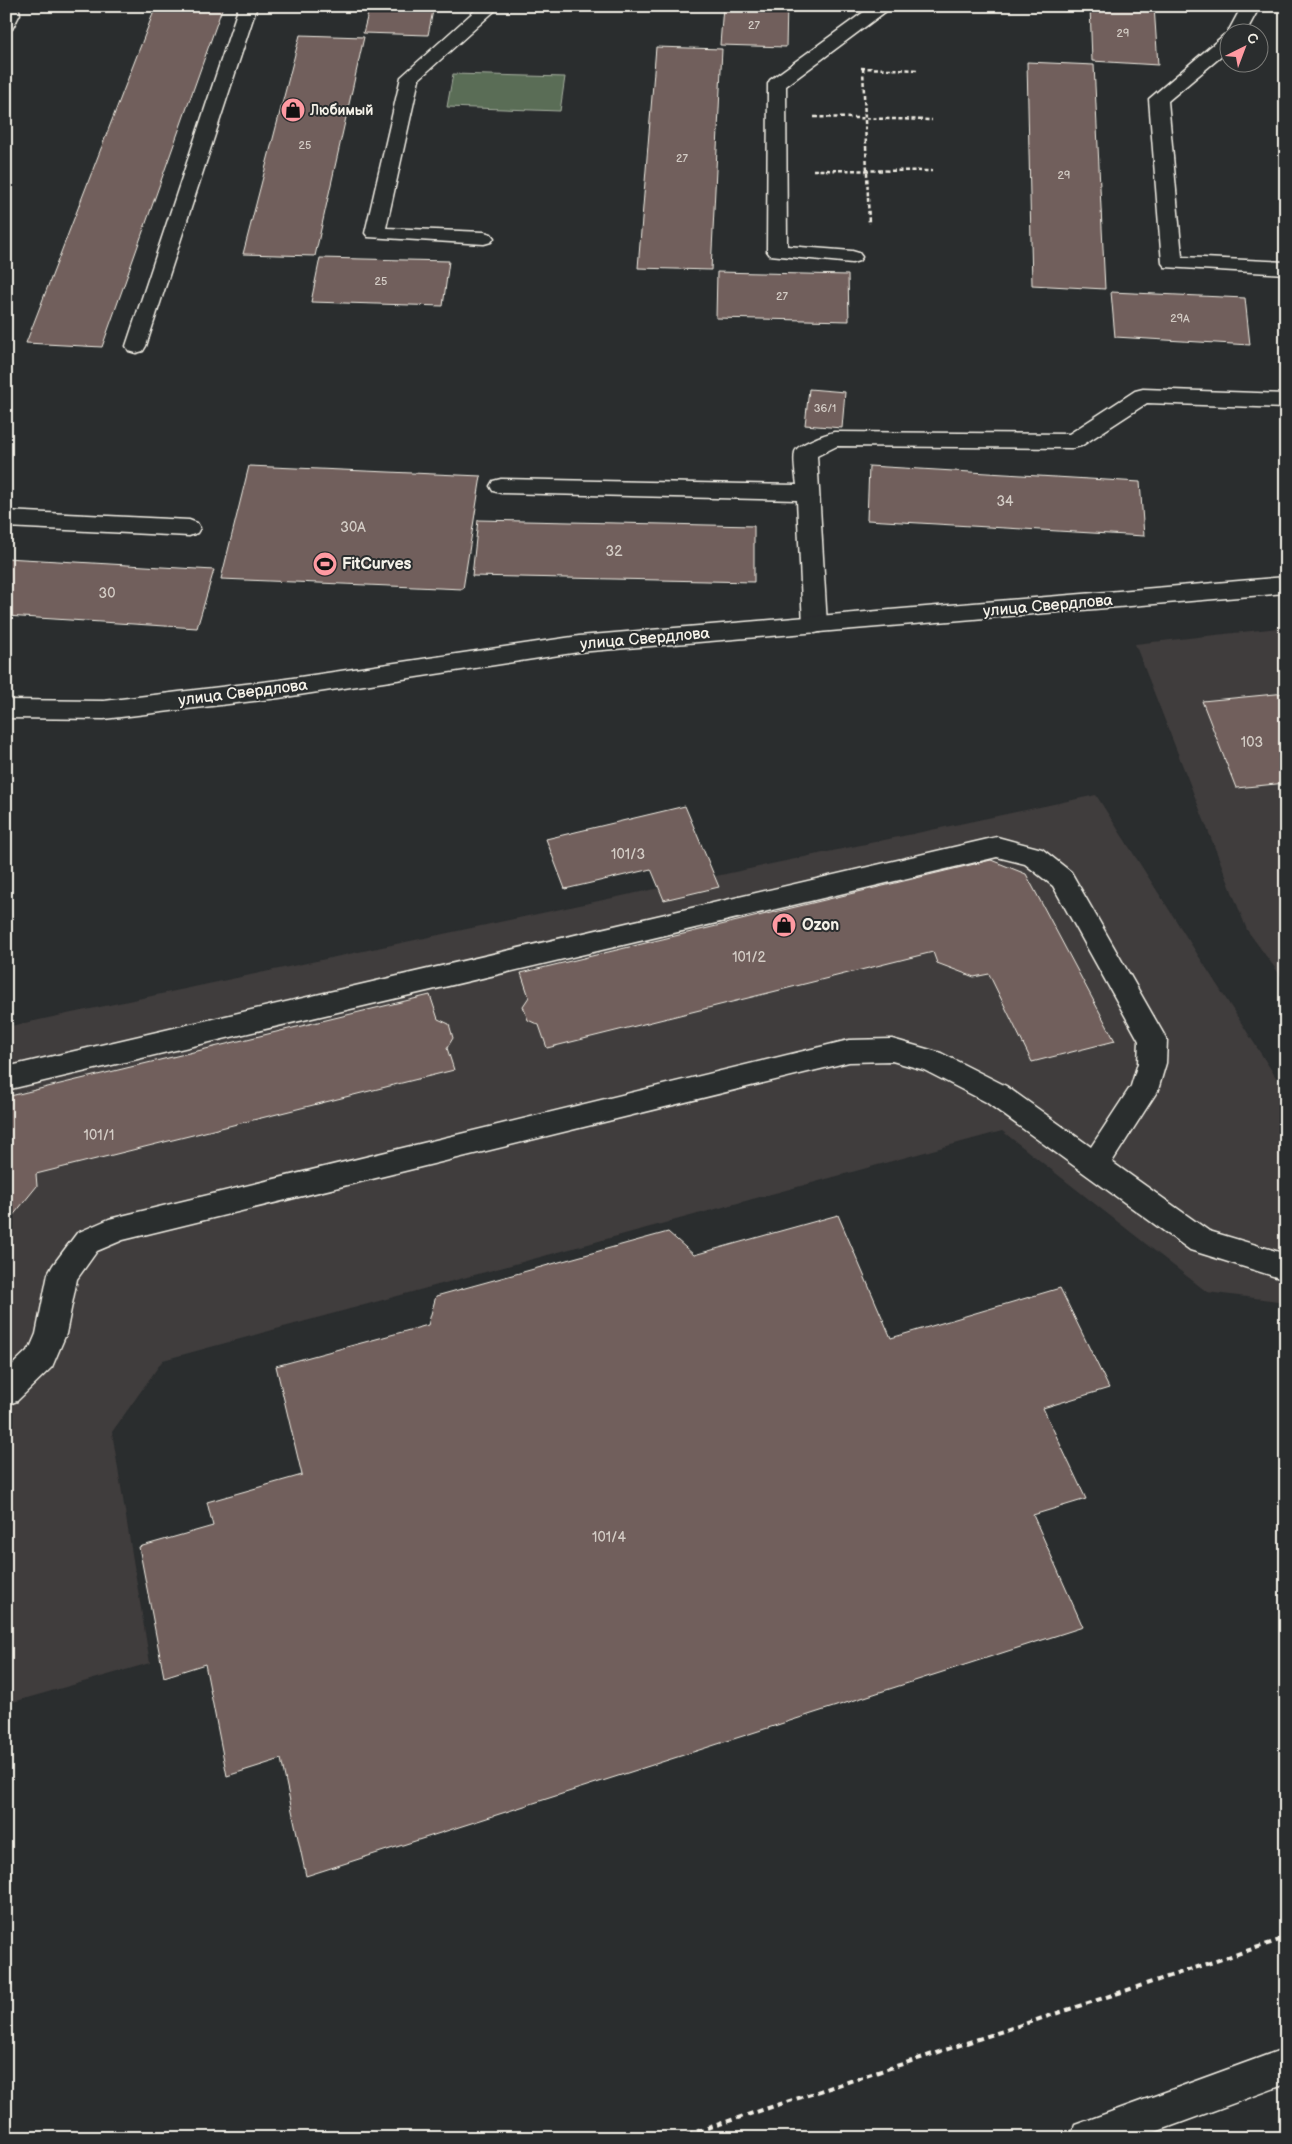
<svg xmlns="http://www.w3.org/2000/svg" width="1292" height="2144" viewBox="0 0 1292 2144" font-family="'Balsamiq Sans',sans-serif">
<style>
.built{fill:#3f3c3c}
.green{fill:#5a6d57;stroke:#a7afa0}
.building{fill:#715f5b;stroke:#f4f1e8}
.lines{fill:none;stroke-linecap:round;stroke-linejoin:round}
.lane-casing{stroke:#f4f1e8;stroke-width:3}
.street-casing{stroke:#f4f1e8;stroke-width:3}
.highway-casing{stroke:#f4f1e8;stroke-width:3}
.path-far1{stroke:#f4f1e8;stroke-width:2.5;stroke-dasharray:4 2.5;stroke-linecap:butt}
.path{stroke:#f4f1e8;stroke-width:4;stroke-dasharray:6 4.5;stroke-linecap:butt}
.lane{fill:#2a2d2e;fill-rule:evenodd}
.street{fill:#2a2d2e;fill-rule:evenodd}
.highway{fill:#2a2d2e;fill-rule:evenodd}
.labels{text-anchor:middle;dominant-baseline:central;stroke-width:4;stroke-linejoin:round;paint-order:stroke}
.far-number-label{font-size:11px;fill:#d3ccc5}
.far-poi-label{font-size:14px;font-weight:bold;fill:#f4f1e8;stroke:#2a2d2e;text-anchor:start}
.number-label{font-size:14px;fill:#d3ccc5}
.poi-label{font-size:16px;font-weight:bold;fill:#f4f1e8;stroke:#2a2d2e;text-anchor:start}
.street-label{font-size:16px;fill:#f4f1e8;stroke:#2a2d2e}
</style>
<rect width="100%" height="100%" fill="#2a2d2e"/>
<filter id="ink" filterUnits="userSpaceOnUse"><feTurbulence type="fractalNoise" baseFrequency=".02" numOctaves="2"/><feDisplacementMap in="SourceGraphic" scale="10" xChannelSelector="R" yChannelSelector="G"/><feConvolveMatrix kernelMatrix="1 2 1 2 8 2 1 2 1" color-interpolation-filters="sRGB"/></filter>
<g filter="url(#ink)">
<g class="built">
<polygon points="1286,627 1286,983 1247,930 1135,644"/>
<polygon points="1096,795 1286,1093 1286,1302 1207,1292 1002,1131 163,1360 112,1432 150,1663 6,1704 6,1027"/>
</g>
<polygon class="green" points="453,74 565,77 560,111 447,107"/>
<g class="building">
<polygon points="156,6 223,6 102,347 26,343"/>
<polygon points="370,6 434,6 428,35 363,33"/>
<polygon points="723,6 787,6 786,47 720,45"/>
<polygon points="1090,6 1154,6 1158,65 1092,61"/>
<polygon points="300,35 364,37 315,256 243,254"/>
<polygon points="656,47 722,49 711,270 638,268"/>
<polygon points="1027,62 1094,65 1105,289 1032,285"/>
<polygon points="320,258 449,261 443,306 311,302"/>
<polygon points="717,272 848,275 849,321 716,318"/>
<polygon points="1111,292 1245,298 1250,345 1115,337"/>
<polygon points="809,389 845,392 842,428 805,425"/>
<polygon points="249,466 481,476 463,589 221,579"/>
<polygon points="869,466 1140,482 1144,536 867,520"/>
<polygon points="478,520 754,526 754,582 472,576"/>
<polygon points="6,558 214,570 197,628 6,616"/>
<polygon points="1286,693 1286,783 1236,788 1202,701"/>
<polygon points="685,806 719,887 664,900 651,869 565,889 546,839"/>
<polygon points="991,860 1026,874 1115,1041 1032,1062 989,974 974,977 937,963 933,952 547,1048 539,1025 528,1020 523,1006 529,997 521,973"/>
<polygon points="430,995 438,1019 449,1024 453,1038 447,1048 454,1070 36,1174 37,1186 11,1218 6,1219 6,1097"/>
<polygon points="838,1215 891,1338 1060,1288 1109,1388 1043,1408 1086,1499 1033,1515 1083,1627 306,1876 281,1759 227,1776 205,1664 164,1677 139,1547 213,1526 207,1502 302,1475 276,1366 428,1325 436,1296 668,1232 694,1255"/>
</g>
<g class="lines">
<defs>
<g id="lane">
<polygon points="6,6 18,6 20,14 12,29 6,30"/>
<polygon points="239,6 257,6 146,346 143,351 136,353 129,351 126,346"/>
<polygon points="480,6 500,6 419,79 386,228 484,232 491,234 494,238 491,242 484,244 368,237 365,233 401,77"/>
<polygon points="872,6 893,6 786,86 787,246 852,251 859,253 862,257 859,261 852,263 770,255 767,251 768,84 770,80"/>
<polygon points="1242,6 1260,6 1246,32 1230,32 1230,49 1168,101 1182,257 1286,262 1286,274 1165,267 1162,263 1149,99 1224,35 1229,34 1228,32"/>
<path d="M1143 389 1286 394V408L1147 403 1081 446 1073 448 837 446 817 456 827 625 823 631 815 633 807 631 803 625 797 500 501 493 493 491 490 486 493 481 501 479 797 485C796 476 793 462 795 452 797 444 826 434 834 432L1069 434 1135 391Z"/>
<polygon points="6,511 189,520 197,523 200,528 197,533 189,536 6,527"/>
<polygon points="997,837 1042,849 1071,872 1167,1040 1166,1063 1158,1090 1112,1162 1209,1231 1286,1254 1286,1280 1190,1250 986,1102 924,1070 892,1061 849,1062 123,1240 97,1251 77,1279 66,1334 52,1367 17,1401 6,1405 6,1371 30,1348 36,1334 48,1274 53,1265 77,1233 109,1219 849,1040 892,1039 941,1053 1006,1086 1091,1147 1131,1086 1138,1063 1139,1041 1053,886 1025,864 997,857 6,1090 6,1067"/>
</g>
<polygon id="street" points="1286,577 1286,593 579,652 279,698 104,719 6,718 6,700 104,701 279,680 579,636"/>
<polygon id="highway" points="1286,2048 1286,2084 1139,2138 1070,2138 1075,2125"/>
</defs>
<use href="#lane" class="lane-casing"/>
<use href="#street" class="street-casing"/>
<use href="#highway" class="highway-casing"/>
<g class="path-far1">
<polyline points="861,68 918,70"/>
<polyline points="863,68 869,224"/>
<polyline points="814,117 932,120"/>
<polyline points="813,170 932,171"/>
</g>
<polyline class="path" points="677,2138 1286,1938"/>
<use href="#lane" class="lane"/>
<use href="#street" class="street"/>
<use href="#highway" class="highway"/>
</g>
</g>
<defs>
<symbol id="shop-disc" viewBox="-11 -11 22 22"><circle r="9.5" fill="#ff9aa2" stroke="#2a2d2e"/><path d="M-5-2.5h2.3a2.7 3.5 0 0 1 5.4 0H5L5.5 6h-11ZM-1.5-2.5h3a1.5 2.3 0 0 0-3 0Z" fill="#111"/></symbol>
<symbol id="stadium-disc" viewBox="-11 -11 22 22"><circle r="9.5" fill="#ff9aa2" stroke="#2a2d2e"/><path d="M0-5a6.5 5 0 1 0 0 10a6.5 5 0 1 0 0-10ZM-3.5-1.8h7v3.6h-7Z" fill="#111"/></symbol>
</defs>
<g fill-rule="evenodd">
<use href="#shop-disc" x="279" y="96" width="28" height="28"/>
<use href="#stadium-disc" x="311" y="550" width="28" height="28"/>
<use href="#shop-disc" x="770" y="911" width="28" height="28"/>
</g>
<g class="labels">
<g class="far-number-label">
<text x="754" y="25">27</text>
<text x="1123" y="33">29</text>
<text x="305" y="145">25</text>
<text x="682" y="158">27</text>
<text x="1064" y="175">29</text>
<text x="381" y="281">25</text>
<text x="782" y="296">27</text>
<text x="1180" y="318">29А</text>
<text x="825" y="408">36/1</text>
</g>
<g class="far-poi-label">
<text x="310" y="110">Любимый</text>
</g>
<g class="number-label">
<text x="1005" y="501">34</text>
<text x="353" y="527">30А</text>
<text x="614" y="551">32</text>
<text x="107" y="593">30</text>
<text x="1252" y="742">103</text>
<text x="628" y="854">101/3</text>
<text x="749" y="957">101/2</text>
<text x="99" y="1135">101/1</text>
<text x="609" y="1537">101/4</text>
</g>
<g class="poi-label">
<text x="342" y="564">FitCurves</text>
<text x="802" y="925">Ozon</text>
</g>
<g class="street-label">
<text transform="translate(1048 606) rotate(-5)">улица Свердлова</text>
<text transform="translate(645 639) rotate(-5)">улица Свердлова</text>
<text transform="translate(243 693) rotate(-7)">улица Свердлова</text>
</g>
</g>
<rect width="1292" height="2144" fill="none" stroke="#2a2d2e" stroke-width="25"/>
<rect x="12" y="12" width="1267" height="2119" fill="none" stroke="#f4f1e8" stroke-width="2" filter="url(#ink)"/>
<g transform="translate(1244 48) rotate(42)"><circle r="24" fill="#2a2d2e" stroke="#7b7b78"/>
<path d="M0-4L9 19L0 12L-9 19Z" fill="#ff9aa2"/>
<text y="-8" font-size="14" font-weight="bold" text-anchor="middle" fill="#f4f1e8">С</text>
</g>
</svg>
